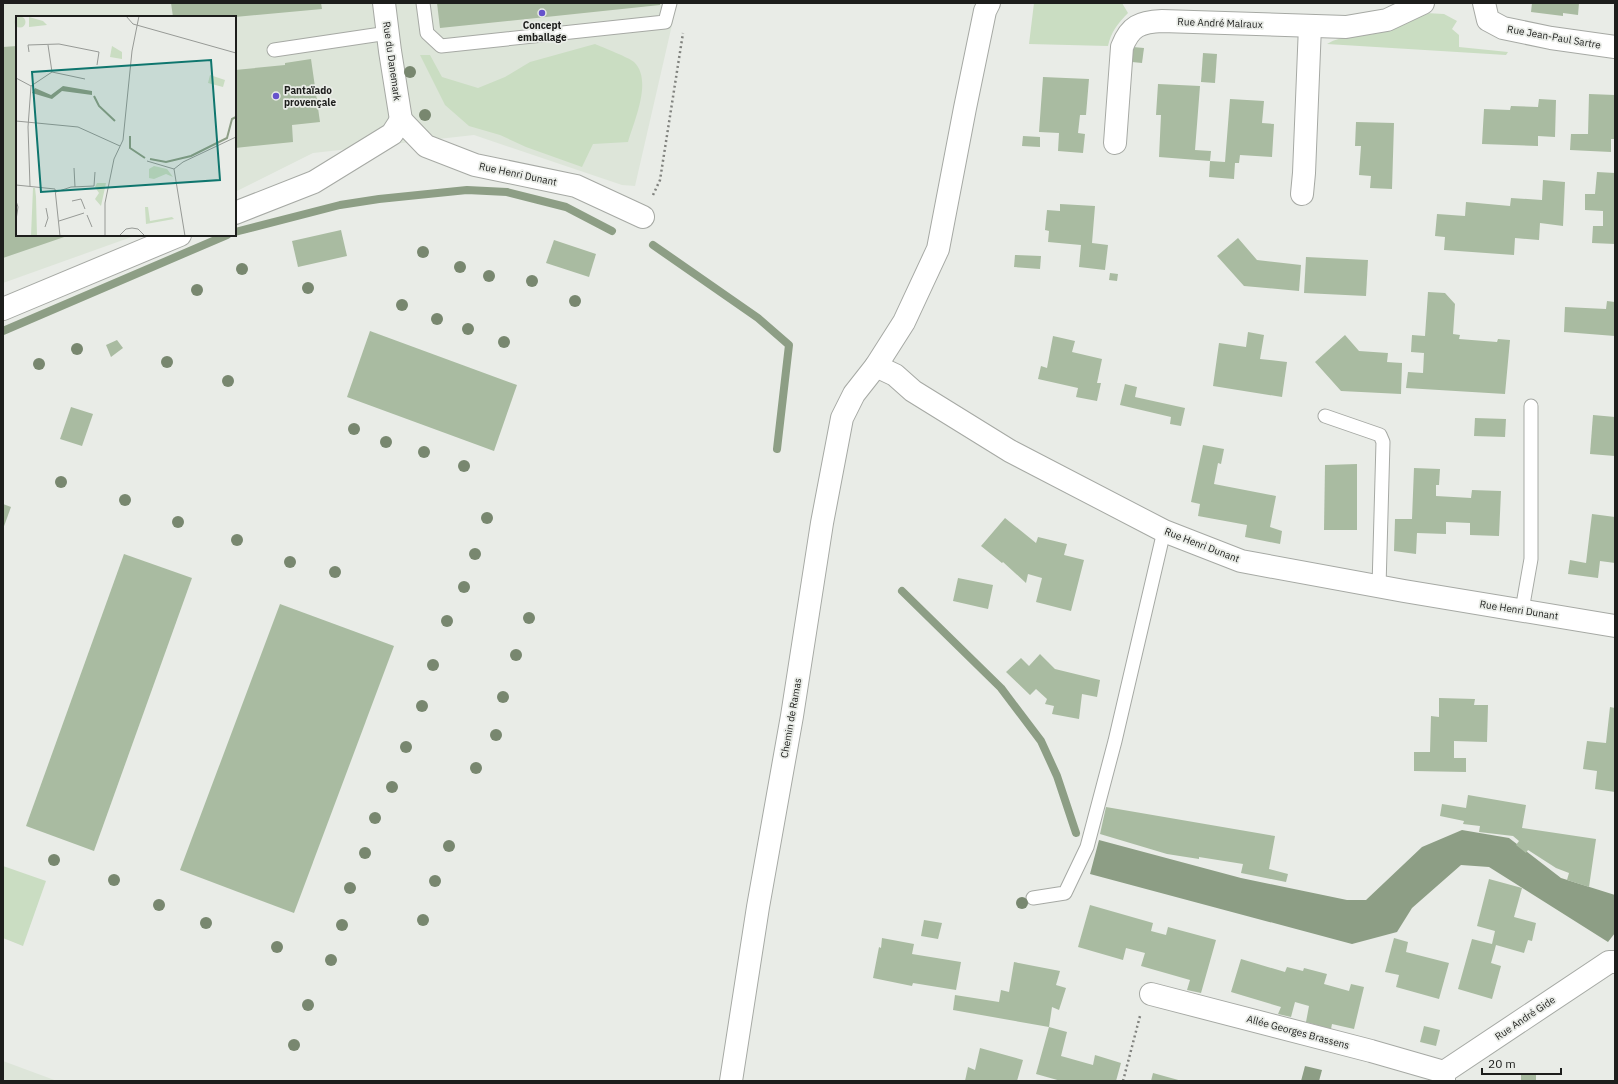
<svg xmlns="http://www.w3.org/2000/svg" width="1618" height="1084" viewBox="0 0 1618 1084" font-family="'IBM Plex Sans',sans-serif">
<style>
.built{fill:#dde5d9}
.green{fill:#caddc2}
.water{fill:#8d9e85}
.lines{fill:none;stroke-linecap:round;stroke-linejoin:round}
.stream{stroke:#8d9e85;stroke-width:8}
.building{fill:#a9bba1}
.service-casing{stroke:#a6a9a4;stroke-width:15}
.minor-casing{stroke:#a6a9a4;stroke-width:24}
.path{stroke:#80827e;stroke-width:2.5;stroke-dasharray:2 3;stroke-linecap:butt}
.service{stroke:#fff;stroke-width:13}
.minor{stroke:#fff;stroke-width:22}
.tree{fill:#78876f}
.poi-dot{fill:#6653cc;stroke:#e9ece7;stroke-width:1.5}
.labels{text-anchor:middle;dominant-baseline:central;stroke-width:3.5;stroke-linejoin:round;paint-order:stroke}
.street-label{font-size:10px;fill:#1d1e1c;stroke:#e9ece7}
.poi-label{font-size:10px;font-weight:bold;fill:#1d1e1c;stroke:#e9ece7}
.inset-river{fill:none;stroke:#8d9e85;stroke-width:2}
.inset-road{fill:none;stroke:#979a96;stroke-width:1}
.view{fill:#0f766e;fill-opacity:0.15;stroke:#0f766e;stroke-width:2}
.inset-edge{fill:none;stroke:#1d1e1c;stroke-width:2}
</style>
<rect width="100%" height="100%" fill="#e9ece7"/>
<g class="built">
<polygon points="3,3 677,3 635,186 622,185 474,135 313,153 235,192 235,17 17,17 17,235 137,235 3,283"/>
<polygon points="3,1061 57,1081 3,1081"/>
</g>
<g class="green">
<path d="M1034 3H1122L1128 13C1118 23 1111 32 1108 46L1029 44Z"/>
<path d="M1426 13 1444 14 1457 21 1452 29 1459 35V47L1508 52 1506 55 1327 44C1343 34 1361 37 1379 33 1395 30 1411 20 1426 13Z"/>
<path d="M595 44C602 47 630 58 634 62 653 80 634 121 628 142L593 144 582 167 526 147 500 135 469 126 445 105 420 55H430L442 77 478 88 505 77 530 62Z"/>
<polygon points="3,866 46,881 23,946 3,938"/>
</g>
<g class="water">
<polygon points="1462,830 1509,838 1561,878 1615,895 1615,933 1608,942 1489,867 1461,865 1412,908 1397,932 1352,944 1090,874 1099,840 1241,878 1347,900 1366,900 1422,847"/>
<polygon points="1305,1066 1322,1070 1319,1081 1301,1081"/>
</g>
<g class="lines">
<g class="stream">
<polyline points="235,232 340,205 379,199 467,190 507,192 566,207 612,231"/>
<polyline points="653,245 758,318 789,345 777,449"/>
<polyline points="3,331 227,235"/>
<polyline points="902,591 1001,688 1041,741 1057,776 1076,833"/>
</g>
</g>
<g class="building">
<polygon points="171,3 321,3 322,9 235,17 173,17"/>
<polygon points="437,3 660,3 660,5 440,28"/>
<polygon points="1532,3 1535,4 1579,3 1578,15 1563,13 1563,16 1531,12"/>
<polygon points="17,46 17,235 70,235 3,258 3,47"/>
<polygon points="1133,47 1144,48 1142,63 1132,62"/>
<polygon points="1203,53 1217,54 1215,83 1201,82"/>
<polygon points="311,59 320,122 292,125 293,142 235,148 235,70 285,65 285,63"/>
<polygon points="1043,77 1089,79 1086,115 1080,115 1078,133 1085,134 1083,153 1058,151 1059,133 1039,132"/>
<polygon points="1158,84 1200,86 1195,150 1211,151 1210,161 1159,157 1161,115 1156,115"/>
<polygon points="1589,94 1615,95 1615,139 1611,139 1611,152 1570,150 1571,134 1588,134"/>
<polygon points="1230,99 1264,101 1262,123 1274,124 1272,157 1240,155 1239,163 1235,163 1234,179 1209,177 1210,161 1225,162"/>
<polygon points="1539,99 1556,100 1555,137 1538,136 1538,146 1482,144 1484,109 1510,110 1511,106 1538,107"/>
<polygon points="1356,122 1394,123 1392,189 1370,188 1371,176 1359,175 1361,146 1355,146"/>
<polygon points="1023,136 1040,137 1040,147 1022,146"/>
<polygon points="1597,172 1615,173 1615,244 1592,243 1593,226 1603,226 1603,211 1585,210 1585,194 1595,194"/>
<polygon points="1543,180 1565,182 1563,226 1540,223 1539,240 1515,238 1514,255 1444,250 1445,237 1435,236 1437,214 1465,216 1466,202 1510,206 1511,198 1542,200"/>
<polygon points="1060,204 1095,206 1092,243 1108,245 1105,270 1079,267 1081,245 1048,242 1049,231 1045,230 1047,210 1060,211"/>
<polygon points="341,230 347,256 298,267 292,241"/>
<polygon points="1238,238 1257,260 1301,265 1299,291 1244,286 1217,256"/>
<polygon points="554,240 596,254 589,277 546,263"/>
<polygon points="1015,255 1041,256 1040,269 1014,267"/>
<polygon points="1306,257 1368,260 1366,296 1304,293"/>
<polygon points="1110,273 1118,274 1117,281 1109,280"/>
<polygon points="1428,292 1445,293 1455,304 1453,334 1460,335 1459,339 1497,342 1498,339 1510,340 1505,394 1406,388 1408,372 1423,373 1424,353 1411,352 1412,335 1425,336"/>
<polygon points="1607,301 1615,302 1615,336 1564,332 1565,307 1606,309"/>
<polygon points="370,331 517,385 494,451 347,397"/>
<polygon points="1248,332 1264,335 1260,359 1287,362 1282,397 1213,386 1219,343 1246,347"/>
<polygon points="1345,335 1359,351 1388,353 1387,362 1402,363 1401,394 1341,391 1315,362"/>
<polygon points="1053,336 1075,341 1072,352 1102,359 1097,383 1101,383 1097,401 1076,397 1078,388 1038,379 1041,366 1047,368"/>
<polygon points="117,340 123,348 111,357 106,345"/>
<polygon points="1125,384 1137,387 1135,397 1185,408 1181,426 1170,424 1171,417 1120,405"/>
<polygon points="71,407 93,414 82,446 60,439"/>
<polygon points="1593,415 1615,417 1615,456 1590,454"/>
<polygon points="1475,418 1506,419 1505,437 1474,436"/>
<polygon points="1203,445 1224,449 1221,464 1218,463 1214,484 1276,496 1270,527 1282,531 1280,544 1245,537 1247,525 1198,516 1200,504 1191,502"/>
<polygon points="1357,464 1357,530 1324,530 1325,465"/>
<polygon points="1414,468 1440,469 1439,485 1436,485 1436,496 1471,498 1472,490 1501,491 1499,536 1470,535 1470,523 1446,522 1446,534 1417,533 1416,554 1394,551 1395,519 1412,519"/>
<polygon points="3,504 11,507 3,529"/>
<polygon points="1592,514 1615,517 1615,563 1600,561 1598,578 1568,574 1570,560 1586,563"/>
<polygon points="1005,518 1036,543 1038,537 1067,544 1064,555 1084,560 1071,611 1036,602 1042,578 1028,574 1026,583 1003,562 1002,563 981,546"/>
<polygon points="124,554 192,578 94,851 26,826"/>
<polygon points="958,578 993,585 988,609 953,601"/>
<polygon points="280,604 394,646 294,913 180,870"/>
<polygon points="1040,654 1055,669 1100,680 1097,697 1082,694 1079,719 1052,714 1054,706 1045,704 1047,699 1036,689 1030,695 1006,672 1021,658 1029,666"/>
<polygon points="1439,698 1475,699 1474,705 1488,705 1487,742 1454,741 1454,758 1466,758 1466,772 1414,771 1414,752 1430,752 1431,716 1439,717"/>
<polygon points="1610,707 1615,708 1615,792 1595,789 1597,771 1583,769 1587,741 1606,743"/>
<polygon points="1468,795 1526,805 1522,828 1596,839 1589,887 1567,880 1569,873 1556,868 1528,850 1526,853 1516,845 1519,841 1513,836 1479,832 1480,826 1463,824 1464,821 1440,816 1442,804 1466,808"/>
<polygon points="1106,807 1275,836 1269,869 1288,874 1286,882 1241,873 1243,864 1199,857 1199,859 1167,854 1100,834"/>
<polygon points="1489,879 1522,888 1514,917 1536,923 1532,941 1528,940 1524,953 1496,945 1491,963 1501,966 1492,999 1458,989 1472,939 1492,944 1495,931 1477,926"/>
<polygon points="1090,905 1153,923 1151,931 1166,935 1168,927 1216,940 1201,993 1187,990 1190,980 1141,966 1145,953 1126,948 1123,960 1078,947"/>
<polygon points="924,920 942,923 938,939 921,936"/>
<polygon points="882,938 914,944 912,954 961,962 956,990 913,983 912,986 873,978 879,947 881,948"/>
<polygon points="1394,938 1408,942 1406,952 1449,963 1439,999 1396,987 1399,975 1385,972"/>
<polygon points="1241,959 1285,972 1287,967 1303,971 1304,968 1327,974 1324,984 1349,991 1351,984 1364,987 1354,1029 1332,1024 1331,1029 1306,1022 1309,1006 1295,1002 1291,1017 1278,1014 1281,1007 1231,992"/>
<polygon points="1014,962 1060,971 1056,985 1066,988 1059,1010 1052,1007 1049,1027 953,1010 955,995 999,1002 1001,990 1009,992"/>
<polygon points="1424,1026 1440,1030 1436,1046 1420,1042"/>
<polygon points="1049,1027 1067,1032 1061,1056 1093,1065 1095,1055 1121,1063 1116,1081 1061,1081 1036,1074"/>
<polygon points="980,1048 1023,1060 1017,1081 965,1081 968,1067 975,1070"/>
<polygon points="1153,1073 1182,1081 1151,1081"/>
<rect x="1521" y="1074" width="15" height="7"/>
</g>
<g class="lines">
<defs>
<g id="service">
<polyline points="423,3 427,33 441,46 665,22 670,3"/>
<polyline points="274,50 388,33"/>
<polyline points="1325,416 1380,435 1383,442 1379,587"/>
<polyline points="1522,610 1531,559 1531,406"/>
<polyline points="1033,898 1065,893 1087,847 1115,741 1164,531"/>
</g>
<g id="minor">
<polyline points="384,3 390,51 401,120"/>
<polyline points="1484,3 1488,20 1503,28 1551,38 1615,47"/>
<polyline points="401,120 426,146 475,165 576,186 643,217"/>
<path d="M1115 143 1122 47C1130 26 1140 22 1162 21L1346 27 1387 20 1423 3"/>
<polyline points="1302,194 1304,173 1310,26"/>
<polyline points="235,213 314,182 392,134 401,120"/>
<polyline points="3,309 180,235"/>
<polyline points="876,366 895,375 913,391 1010,451 1164,531 1241,561 1404,591 1615,626"/>
<polyline points="1151,994 1371,1051 1444,1072"/>
<polyline points="731,1081 758,907 792,716 822,523 842,418 854,394 876,366 904,322 938,249 965,108 985,11 989,3"/>
<polyline points="1444,1081 1444,1072 1609,962 1615,962"/>
</g>
</defs>
<use href="#service" class="service-casing"/>
<use href="#minor" class="minor-casing"/>
<g class="path">
<polyline points="653,195 660,180 683,33"/>
<polyline points="1123,1081 1140,1016"/>
</g>
<use href="#service" class="service"/>
<use href="#minor" class="minor"/>
</g>
<g class="tree">
<circle cx="410" cy="72" r="6"/>
<circle cx="425" cy="115" r="6"/>
<circle cx="423" cy="252" r="6"/>
<circle cx="460" cy="267" r="6"/>
<circle cx="242" cy="269" r="6"/>
<circle cx="489" cy="276" r="6"/>
<circle cx="532" cy="281" r="6"/>
<circle cx="308" cy="288" r="6"/>
<circle cx="197" cy="290" r="6"/>
<circle cx="575" cy="301" r="6"/>
<circle cx="402" cy="305" r="6"/>
<circle cx="437" cy="319" r="6"/>
<circle cx="468" cy="329" r="6"/>
<circle cx="504" cy="342" r="6"/>
<circle cx="77" cy="349" r="6"/>
<circle cx="167" cy="362" r="6"/>
<circle cx="39" cy="364" r="6"/>
<circle cx="228" cy="381" r="6"/>
<circle cx="354" cy="429" r="6"/>
<circle cx="386" cy="442" r="6"/>
<circle cx="424" cy="452" r="6"/>
<circle cx="464" cy="466" r="6"/>
<circle cx="61" cy="482" r="6"/>
<circle cx="125" cy="500" r="6"/>
<circle cx="487" cy="518" r="6"/>
<circle cx="178" cy="522" r="6"/>
<circle cx="237" cy="540" r="6"/>
<circle cx="475" cy="554" r="6"/>
<circle cx="290" cy="562" r="6"/>
<circle cx="335" cy="572" r="6"/>
<circle cx="464" cy="587" r="6"/>
<circle cx="529" cy="618" r="6"/>
<circle cx="447" cy="621" r="6"/>
<circle cx="516" cy="655" r="6"/>
<circle cx="433" cy="665" r="6"/>
<circle cx="503" cy="697" r="6"/>
<circle cx="422" cy="706" r="6"/>
<circle cx="496" cy="735" r="6"/>
<circle cx="406" cy="747" r="6"/>
<circle cx="476" cy="768" r="6"/>
<circle cx="392" cy="787" r="6"/>
<circle cx="375" cy="818" r="6"/>
<circle cx="449" cy="846" r="6"/>
<circle cx="365" cy="853" r="6"/>
<circle cx="54" cy="860" r="6"/>
<circle cx="114" cy="880" r="6"/>
<circle cx="435" cy="881" r="6"/>
<circle cx="350" cy="888" r="6"/>
<circle cx="1022" cy="903" r="6"/>
<circle cx="159" cy="905" r="6"/>
<circle cx="423" cy="920" r="6"/>
<circle cx="206" cy="923" r="6"/>
<circle cx="342" cy="925" r="6"/>
<circle cx="277" cy="947" r="6"/>
<circle cx="331" cy="960" r="6"/>
<circle cx="308" cy="1005" r="6"/>
<circle cx="294" cy="1045" r="6"/>
</g>
<g class="poi-dot">
<circle cx="542" cy="13" r="4"/>
<circle cx="276" cy="96" r="4"/>
</g>
<g class="labels">
<g class="street-label">
<text transform="translate(1220 23) rotate(2)">Rue André Malraux</text>
<text transform="translate(1554 37) rotate(10)">Rue Jean-Paul Sartre</text>
<text transform="translate(392 61) rotate(82)">Rue du Danemark</text>
<text transform="translate(518 174) rotate(12)">Rue Henri Dunant</text>
<text transform="translate(1202 545) rotate(21)">Rue Henri Dunant</text>
<text transform="translate(1519 610) rotate(9)">Rue Henri Dunant</text>
<text transform="translate(791 718) rotate(-80)">Chemin de Ramas</text>
<text transform="translate(1525 1018) rotate(-34)">Rue André Gide</text>
<text transform="translate(1298 1032) rotate(15)">Allée Georges Brassens</text>
</g>
<g class="poi-label">
<text x="542" y="25">Concept<tspan x="542" dy="12">emballage</tspan></text>
<text x="284" y="90" text-anchor="start">Pantaïado<tspan x="284" dy="12">provençale</tspan></text>
</g>
</g>
<g transform="translate(16 16)">
<rect width="220" height="220" fill="#e9ece7"/>
<path d="M-1.5 6a5.5 5.5 0 1 1 11 0a5.5 5.5 0 1 1-11 0ZM13 1 27 5 31 9 13 11ZM96 30 106 36V43L94 41ZM194 59 209 64 207 71 192 67ZM138 150 151 153 157 161 150 158 138 163 133 162V153ZM81 167H90L85 190 79 183 83 177 79 171ZM17 172H19L20 181 21 220H15ZM129 191H132L134 205 156 201 158 203 130 208Z" fill="#caddc2"/>
<path d="M47 70 76 75V79L46 75 36 83 16 77 19 72 35 79Z" fill="#8d9e85"/>
<path class="inset-river" d="M78 80 83 90 99 105M114 120V132L129 142M134 143 150 146 175 140 211 122 216 103 220 101"/>
<path class="inset-road" d="M110 0 117 8 220 37M13 36 12 29 43 28 83 36 81 49M36 56 69 63M0 62 15 70 12 111 14 170M15 70 36 56 32 29M0 105 62 111 104 130M131 145 158 153M58 152 59 171M158 153 167 146 220 121M158 153 169 220M0 169 39 173 44 220M40 176 55 171 78 170 79 156M0 185 2 191 0 204M56 185 65 183 69 193M71 199 76 211M43 205 68 197M29 211 32 202 30 192M89 220V187L98 143 107 124 116 35 123 0M103 220 110 213 116 212 122 213 129 220"/>
<path class="view" d="M195 44 204 164 25 176 16 56Z"/>
<rect width="220" height="220" class="inset-edge"/>
</g>
<rect width="1618" height="1084" fill="none" stroke="#1d1e1c" stroke-width="8"/>
<path d="M1482 1068v6h79v-6" fill="none" stroke="#1d1e1c" stroke-width="2"/>
<text x="1488" y="1068" font-size="12" fill="#1d1e1c" stroke="#e9ece7" stroke-width="3" paint-order="stroke">20 m</text>
</svg>
